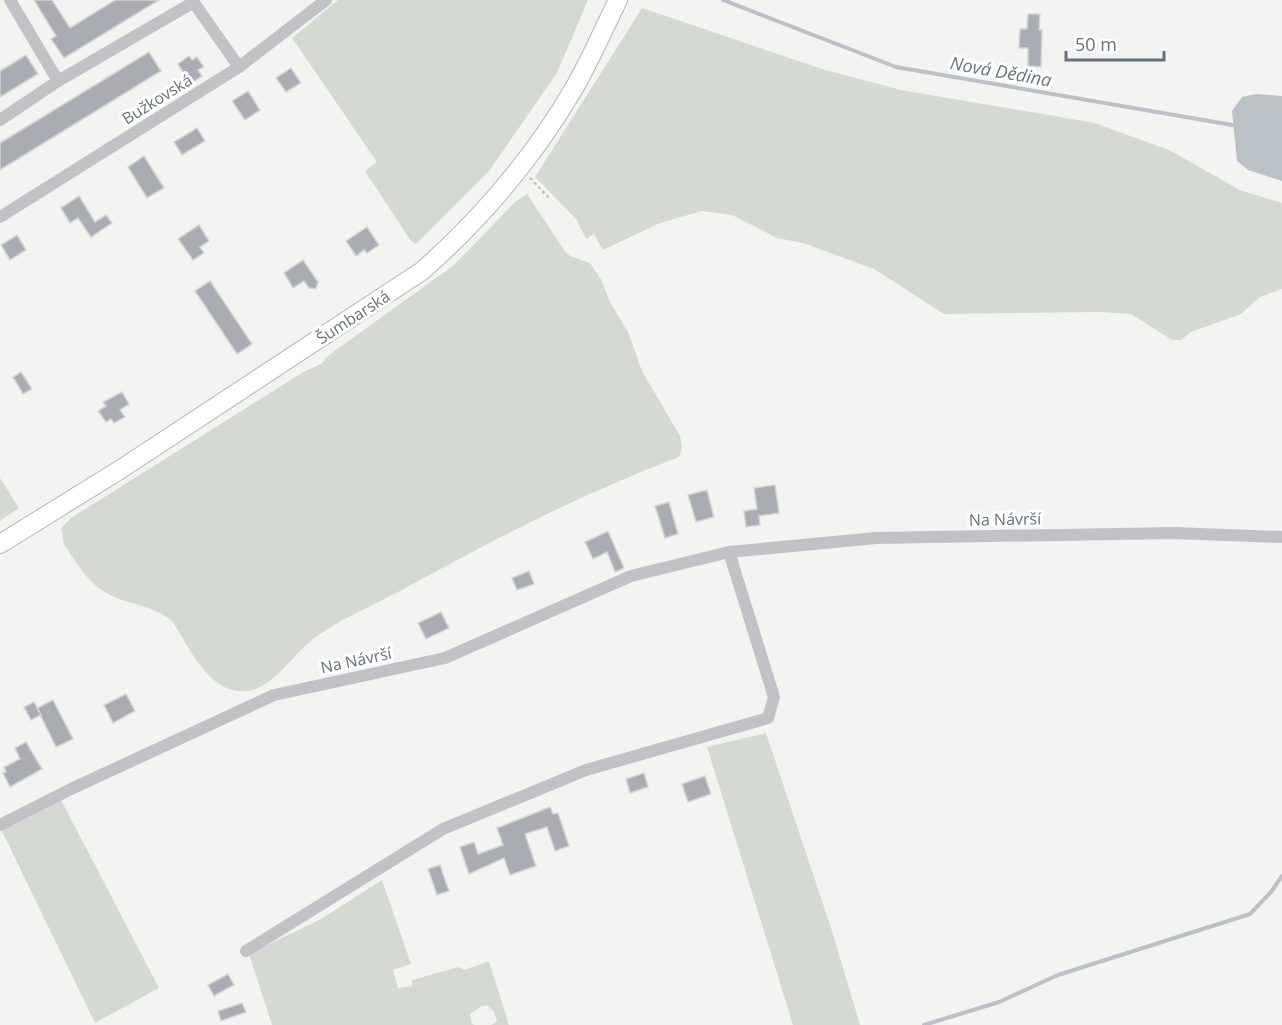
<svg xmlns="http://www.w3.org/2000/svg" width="1282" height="1025" viewBox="0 0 1282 1025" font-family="'Open Sans',sans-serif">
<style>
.green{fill:#d4dad2}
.water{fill:#bac1c7}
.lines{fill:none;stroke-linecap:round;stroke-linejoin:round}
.stream{stroke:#bac1c7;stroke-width:4}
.building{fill:#a9adb3;stroke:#d5d5d3;stroke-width:1.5}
.secondary-casing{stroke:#b2b5ba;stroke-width:20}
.path{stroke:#b7b9bc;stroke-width:2;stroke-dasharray:3 3;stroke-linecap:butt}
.street{stroke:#c0c2c5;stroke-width:12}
.secondary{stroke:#fff;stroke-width:18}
.labels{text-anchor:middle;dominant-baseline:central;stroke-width:6;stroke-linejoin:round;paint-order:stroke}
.street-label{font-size:16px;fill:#67707e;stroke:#fff}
.water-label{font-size:18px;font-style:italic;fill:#687782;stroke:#fff}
</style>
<rect width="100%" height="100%" fill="#f3f4f1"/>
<g class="green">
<polygon points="338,0 588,0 557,73 489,171 416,244 411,241 365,171 377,162 292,38"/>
<polygon points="642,8 822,69 901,90 1095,123 1169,150 1240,190 1282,203 1282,289 1260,297 1241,314 1191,332 1181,340 1172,340 1131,314 1101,312 944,314 874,269 803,243 777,238 732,215 702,211 660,223 603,250 594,234 586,239 576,219 535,177"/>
<path d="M527 194 564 250 570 256 590 263 601 279 611 304 628 332 642 371 680 436 682 447 679 457C586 492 496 538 409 586 379 603 344 617 317 636 294 652 274 688 247 691 209 695 190 648 172 621 151 603 122 605 100 589 86 580 75 559 64 545L61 528 71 518 305 371 321 364 329 355 454 265 516 201Z"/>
<polygon points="0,478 19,508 0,521"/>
<polygon points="766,733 833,934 860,1025 793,1025 707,747"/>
<polygon points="60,798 159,988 95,1023 0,827"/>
<polygon points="382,880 411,964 393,970 398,988 412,986 412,980 459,967 464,970 489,961 509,1025 491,1025 497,1021 494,1012 488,1006 482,1006 470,1014 472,1024 475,1025 272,1025 249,954 321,919"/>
</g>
<polygon class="water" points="1256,94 1282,96 1282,181 1248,170 1237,161 1232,111 1242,97"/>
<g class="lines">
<g class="stream">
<polyline points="723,0 896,67 1238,126"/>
<polyline points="924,1025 999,1002 1058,975 1250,914 1271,892 1282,876"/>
</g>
</g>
<g class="building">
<polygon points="34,0 52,0 70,28 115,0 159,0 64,58 51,39 56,36"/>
<polygon points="1028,14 1040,14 1039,30 1042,30 1041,67 1028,66 1028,48 1019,48 1020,29 1027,29"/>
<polygon points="149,52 161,71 0,170 0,143"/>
<polygon points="26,55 38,74 0,97 0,71"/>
<polygon points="189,56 192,60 197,57 204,67 198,70 202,76 190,84 178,64"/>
<polygon points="291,68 301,83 286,92 276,78"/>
<polygon points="248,91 260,110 245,120 232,101"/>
<polygon points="197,128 205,141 182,155 174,142"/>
<polygon points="144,156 164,188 147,198 128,167"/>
<polygon points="79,196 95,222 106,215 112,223 91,237 78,218 70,223 61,208"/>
<polygon points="199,225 209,241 200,247 204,253 193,260 178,239"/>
<polygon points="367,227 379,245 367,253 364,250 356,256 346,241"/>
<polygon points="17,235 26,250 10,260 1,245"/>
<polygon points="303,260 318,282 316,289 309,288 304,281 293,288 284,273"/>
<polygon points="210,281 252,344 237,354 195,291"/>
<polygon points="21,372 32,389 23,394 13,377"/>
<polygon points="122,392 129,404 120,410 125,417 114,423 111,419 106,422 98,411 106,406 103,402"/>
<polygon points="775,485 779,513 759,516 760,525 746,527 744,511 757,509 754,488"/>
<polygon points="707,490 714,517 696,522 688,495"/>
<polygon points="669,502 678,534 665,538 655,506"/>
<polygon points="608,531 624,568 615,572 607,552 593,559 585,542"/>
<polygon points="529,571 534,584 517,590 512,578"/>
<polygon points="441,612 449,628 426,639 418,623"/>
<polygon points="126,694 135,711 113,723 104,705"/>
<polygon points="53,700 73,739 56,747 37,708"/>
<polygon points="34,702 41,715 31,720 24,707"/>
<polygon points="26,742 42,769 10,787 3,773 6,772 4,767 20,759 15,748"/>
<polygon points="644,773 648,787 630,793 626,779"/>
<polygon points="705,776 711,794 688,802 682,784"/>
<polygon points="550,807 553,814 558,813 569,846 555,851 547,827 525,834 536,866 510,875 504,858 469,874 460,847 474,842 478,854 503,845 497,828"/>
<polygon points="440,865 449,891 437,895 428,869"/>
<polygon points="228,974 234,985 214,996 208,985"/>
<polygon points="242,1003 246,1012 221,1021 218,1011"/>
</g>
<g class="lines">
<defs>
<path id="secondary" d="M0 544 121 469 422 271C481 219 533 158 573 90 590 61 603 30 618 0"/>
</defs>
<use href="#secondary" class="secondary-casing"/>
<polyline class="path" points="530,178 550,199"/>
<g class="street">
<polyline points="10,0 58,81"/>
<polyline points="192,0 239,67"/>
<polyline points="0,120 58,81 194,2"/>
<polyline points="0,217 239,67 326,0"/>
<polyline points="0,825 71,789 274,695 445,658 631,576 729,552 876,538 1174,533 1282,537"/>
<polyline points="246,951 443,829 586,770 768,718 774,697 729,552"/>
</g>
<use href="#secondary" class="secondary"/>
</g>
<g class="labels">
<g class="street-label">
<text transform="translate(157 99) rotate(-32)">Bužkovská</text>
<text transform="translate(353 317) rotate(-33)">Šumbarská</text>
<text transform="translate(1005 519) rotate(-1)">Na Návrší</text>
<text transform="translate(356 660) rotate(-12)">Na Návrší</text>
</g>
<g class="water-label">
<text transform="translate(1001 71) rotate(10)">Nová Dědina</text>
</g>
</g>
<path d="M1066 51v9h98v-9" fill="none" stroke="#67707e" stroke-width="3"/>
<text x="1075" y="51" font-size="18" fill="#67707e" stroke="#ffffff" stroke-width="4.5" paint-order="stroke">50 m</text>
</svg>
